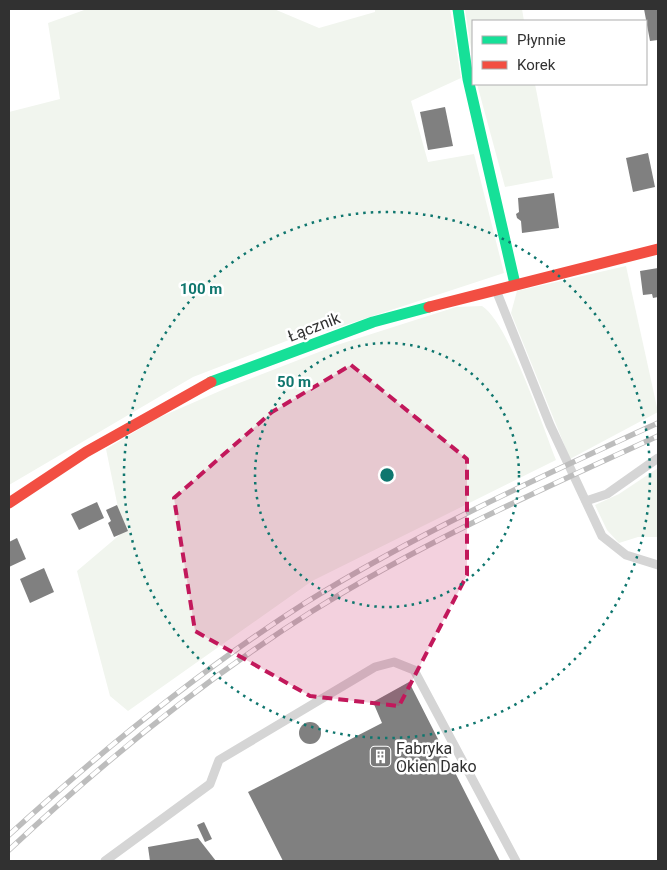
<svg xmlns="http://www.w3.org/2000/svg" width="667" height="870" viewBox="0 0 667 870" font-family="Roboto,sans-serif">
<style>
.green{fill:#f1f5ee}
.building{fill:#808080}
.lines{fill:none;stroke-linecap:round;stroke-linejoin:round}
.lane{stroke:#d5d5d5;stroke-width:9}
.fast{stroke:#16e098;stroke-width:11}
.jam{stroke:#f24e42;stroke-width:11}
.rail-casing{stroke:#bdbdbd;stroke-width:5.5}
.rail{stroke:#fff;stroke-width:4;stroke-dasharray:11;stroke-linecap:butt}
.marked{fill:#c2185b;fill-opacity:0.2;stroke:#c2185b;stroke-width:4;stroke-dasharray:10 6;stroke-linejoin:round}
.ring{fill:none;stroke:#0f766e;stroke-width:2.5;stroke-dasharray:2.5 5}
.labels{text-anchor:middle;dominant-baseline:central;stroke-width:5;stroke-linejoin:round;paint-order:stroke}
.street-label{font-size:16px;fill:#313131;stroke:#fff}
.poi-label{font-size:16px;fill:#313131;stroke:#fff;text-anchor:start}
.centre{fill:#0f766e;stroke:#fff;stroke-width:2.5}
.ring-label{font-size:15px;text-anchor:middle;font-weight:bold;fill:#0f766e;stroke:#fff;stroke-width:5;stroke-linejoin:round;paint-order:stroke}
</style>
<rect width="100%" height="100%" fill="#fff"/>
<g class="green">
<polygon points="87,9 274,9 319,28 375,12 375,9 450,9 461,78 411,101 428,162 474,154 504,273 327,331 320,328 193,377 9,485 9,112 60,99 48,23"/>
<polygon points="465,9 522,9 524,21 473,21 473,62"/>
<polygon points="477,84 535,84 553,178 505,187"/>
<polygon points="626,266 658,412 570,459 511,313 517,291"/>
<path d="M482 306C508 322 543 427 556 460L312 581 128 711 110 696 77 571 123 532 106 449 158 418 229 387 337 345 456 307Z"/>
<polygon points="658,468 658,537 638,537 619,543 607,530 595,505 619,494"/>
</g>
<g class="building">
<polygon points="644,9 658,9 658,40 650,41"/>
<polygon points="445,107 453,146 428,150 420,112"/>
<polygon points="648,153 655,187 633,192 626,158"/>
<polygon points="554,193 559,228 522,233 521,221 517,218 516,214 519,212 518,198"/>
<polygon points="658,268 658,297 653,298 652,294 643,295 640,271"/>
<polygon points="97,502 104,518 79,530 71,514"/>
<polygon points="117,505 128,531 114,537 108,523 111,521 106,510"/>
<polygon points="17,538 26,559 9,567 9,542"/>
<polygon points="44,568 54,592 30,603 20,579"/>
<polygon points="409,682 500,861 283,861 248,792 382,723 373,702"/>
<circle cx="310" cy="733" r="11"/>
<polygon points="204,822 212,839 205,842 197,825"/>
<polygon points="198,838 216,861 150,861 148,847"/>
</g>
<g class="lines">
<g class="lane">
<polyline points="496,290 550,425 602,536 626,555 658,565"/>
<polyline points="586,501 607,494 658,458"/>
<polyline points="105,861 210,784 219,760 375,667 394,662 414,670 516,861"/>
</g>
<g class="fast">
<polyline points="458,9 468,79 515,284"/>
<polyline points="211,382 373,322 429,307"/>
</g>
<g class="jam">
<polyline points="429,307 658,249"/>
<polyline points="9,503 86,452 211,382"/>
</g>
<defs>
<g id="rail">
<path d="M9 835C102 750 199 671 305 603 417 533 538 478 658 423"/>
<path d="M9 850C103 762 202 681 311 612 421 543 540 490 658 436"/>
</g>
</defs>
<use href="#rail" class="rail-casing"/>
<use href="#rail" class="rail"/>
</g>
<path class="marked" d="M351 365 467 459V575L399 706 310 696 195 631 174 498 272 412Z"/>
<g class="ring">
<circle cx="387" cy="475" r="132"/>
<circle cx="387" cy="475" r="263"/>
</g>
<defs>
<symbol id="building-square" viewBox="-11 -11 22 22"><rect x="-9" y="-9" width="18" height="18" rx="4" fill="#797979" stroke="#fff"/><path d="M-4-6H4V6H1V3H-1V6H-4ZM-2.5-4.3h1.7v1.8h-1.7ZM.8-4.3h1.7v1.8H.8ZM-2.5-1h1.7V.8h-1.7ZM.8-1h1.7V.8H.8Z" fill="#fff"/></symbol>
</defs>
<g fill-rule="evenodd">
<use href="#building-square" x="368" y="744" width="25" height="25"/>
</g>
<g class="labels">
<g class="street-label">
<text transform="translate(314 327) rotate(-21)">Łącznik</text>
</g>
<g class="poi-label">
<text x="396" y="748">Fabryka<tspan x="396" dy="18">Okien Dako</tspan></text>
</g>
</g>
<circle cx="387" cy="475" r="8" class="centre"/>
<g class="ring-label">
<text x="201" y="294">100 m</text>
<text x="294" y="387">50 m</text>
</g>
<rect width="667" height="870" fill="none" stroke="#313131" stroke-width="20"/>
<rect x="472" y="20" width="175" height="65" fill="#ffffff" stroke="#adadad"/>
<rect x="482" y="36" width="25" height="8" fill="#16e098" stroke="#adadad"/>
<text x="517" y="45" font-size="15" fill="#313131">Płynnie</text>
<rect x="482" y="61" width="25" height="8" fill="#f24e42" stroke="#adadad"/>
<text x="517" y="70" font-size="15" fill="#313131">Korek</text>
</svg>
